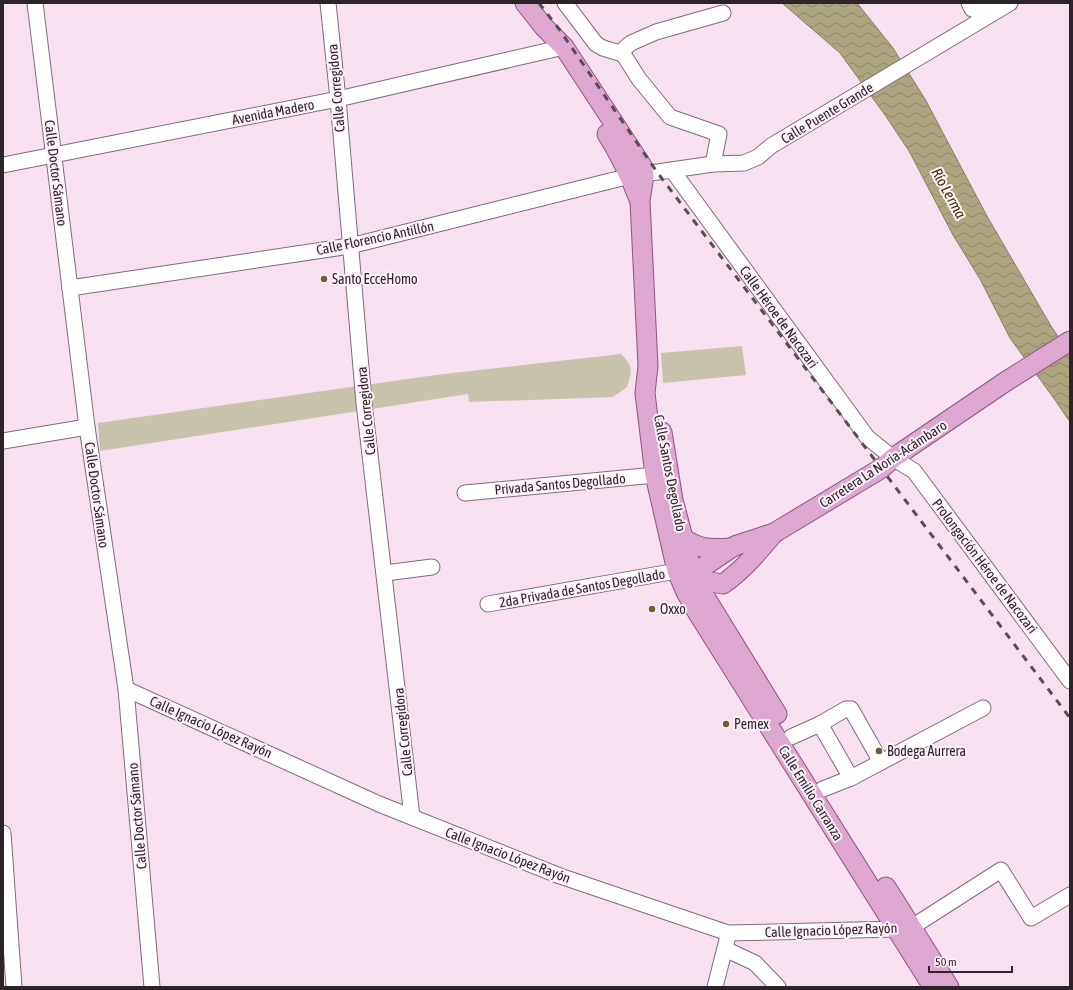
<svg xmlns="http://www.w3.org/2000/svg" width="1073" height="990" viewBox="0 0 1073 990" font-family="'Asap Condensed',sans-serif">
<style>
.grass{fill:#c8c3ac}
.water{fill:url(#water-waves);stroke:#867f66}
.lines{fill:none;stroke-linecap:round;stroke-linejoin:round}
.minor-casing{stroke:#7f6c7a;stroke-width:17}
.major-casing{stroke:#905381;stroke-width:21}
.minor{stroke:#fff;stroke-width:15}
.major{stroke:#dda7d0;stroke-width:19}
.rail{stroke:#594e55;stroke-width:3;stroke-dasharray:7 7;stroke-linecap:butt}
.poi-dot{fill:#6d622f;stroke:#fef1fa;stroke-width:1.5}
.labels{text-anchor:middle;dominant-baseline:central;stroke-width:4;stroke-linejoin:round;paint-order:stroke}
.street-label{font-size:14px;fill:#2c2429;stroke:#fef1fa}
.poi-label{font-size:14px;fill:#2c2429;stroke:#fef1fa;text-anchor:start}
.water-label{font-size:15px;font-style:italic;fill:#3e3503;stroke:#fef1fa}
</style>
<defs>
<pattern id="water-waves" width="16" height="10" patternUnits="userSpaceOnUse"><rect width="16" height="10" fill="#ada680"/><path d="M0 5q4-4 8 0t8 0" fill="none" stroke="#8d8769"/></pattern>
</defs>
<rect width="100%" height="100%" fill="#f7e1f0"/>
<g class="grass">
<polygon points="742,346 746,375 663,383 661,353"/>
<path d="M621 354C634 367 632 371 627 387L613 397 469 402 468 394 100 451 98 423 436 375Z"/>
</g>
<polygon class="water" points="782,3 857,3 893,48 925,99 988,218 1051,326 1070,354 1070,422 1055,400 1010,338 980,279 953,235 909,151 885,115 840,53"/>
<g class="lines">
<defs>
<g id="minor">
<polyline points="35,3 87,427 126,689 152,987"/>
<polyline points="328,3 338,99 364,403 412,817"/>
<polyline points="565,3 596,44 603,48 623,54 639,79 670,117 719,134 713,164"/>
<polyline points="969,3 972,9 976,10 988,3"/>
<polyline points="623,54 625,48 631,43 656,32 723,13"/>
<polyline points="3,165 338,99 564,47"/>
<polyline points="672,170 867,437 893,458 914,471 1070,681"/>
<polyline points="70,288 350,246 630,176 713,164 744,163 758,157 771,146 1010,3"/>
<polyline points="3,441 87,427"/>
<polyline points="465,493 655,475"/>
<polyline points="385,573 432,567"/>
<polyline points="488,604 677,571"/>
<polyline points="126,689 379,804 560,876 728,933 897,929 912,927 1001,870 1031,918 1070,895"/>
<polyline points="820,724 851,778"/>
<polyline points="791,737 820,724 846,709 851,709 881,762"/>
<polyline points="823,789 851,778 983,708"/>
<polyline points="3,833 14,987"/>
<polyline points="725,949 755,963 778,987"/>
<polyline points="715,987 727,940"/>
</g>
<g id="major">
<polyline points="525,3 544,27 564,47 642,166 644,175 640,201 648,366 645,393 655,475 677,571 686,592 699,615 933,987"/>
<path d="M607 134C620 154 630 176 639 199"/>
<polyline points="662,432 673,500 694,579 777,714"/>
<path d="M682 538C703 550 708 549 731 548"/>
<path d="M685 578 723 584C743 570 758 552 774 533"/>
<polyline points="689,586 703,567 731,548 737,545 774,533 882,468 893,458 1005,382 1070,341"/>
<polyline points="886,887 949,987"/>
</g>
</defs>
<use href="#minor" class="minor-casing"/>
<use href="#major" class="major-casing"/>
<use href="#minor" class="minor"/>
<use href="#major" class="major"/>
<polyline class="rail" points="539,3 559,29 657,172 1070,718"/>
</g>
<g class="poi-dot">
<circle cx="324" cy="279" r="4"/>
<circle cx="652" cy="609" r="4"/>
<circle cx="726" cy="724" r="4"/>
<circle cx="879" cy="751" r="4"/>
</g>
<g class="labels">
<g class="street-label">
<text transform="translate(336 88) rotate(-95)">Calle Corregidora</text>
<text transform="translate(273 112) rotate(-11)">Avenida Madero</text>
<text transform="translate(827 113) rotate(-31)">Calle Puente Grande</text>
<text transform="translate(56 173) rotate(83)">Calle Doctor Sámano</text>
<text transform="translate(375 238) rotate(-12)">Calle Florencio Antillón</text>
<text transform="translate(779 317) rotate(54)">Calle Héroe de Nacozari</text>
<text transform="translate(366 411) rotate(-96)">Calle Corregidora</text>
<text transform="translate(883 464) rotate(-33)">Carretera La Noria-Acámbaro</text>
<text transform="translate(670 473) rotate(79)">Calle Santos Degollado</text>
<text transform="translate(560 484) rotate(-5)">Privada Santos Degollado</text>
<text transform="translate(97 495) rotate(82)">Calle Doctor Sámano</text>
<text transform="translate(985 566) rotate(53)">Prolongación Héroe de Nacozari</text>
<text transform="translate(582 588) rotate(-10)">2da Privada de Santos Degollado</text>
<text transform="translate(211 727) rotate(24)">Calle Ignacio López Rayón</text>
<text transform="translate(403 732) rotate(-96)">Calle Corregidora</text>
<text transform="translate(811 793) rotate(58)">Calle Emilio Carranza</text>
<text transform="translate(137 816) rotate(-95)">Calle Doctor Sámano</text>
<text transform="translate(508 855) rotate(21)">Calle Ignacio López Rayón</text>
<text transform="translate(831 930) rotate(-2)">Calle Ignacio López Rayón</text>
</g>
<g class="poi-label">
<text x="332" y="279">Santo EcceHomo</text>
<text x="660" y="609">Oxxo</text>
<text x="734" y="724">Pemex</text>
<text x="887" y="751">Bodega Aurrera</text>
</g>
<g class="water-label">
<text transform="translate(949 193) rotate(61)">Río Lerma</text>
</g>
</g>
<rect width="1073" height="990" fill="none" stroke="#2c2429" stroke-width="8"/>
<path d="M929 966v6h83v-6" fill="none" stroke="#2c2429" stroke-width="2"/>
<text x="935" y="966" font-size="12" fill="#2c2429" stroke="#fef1fa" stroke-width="3" paint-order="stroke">50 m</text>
</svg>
